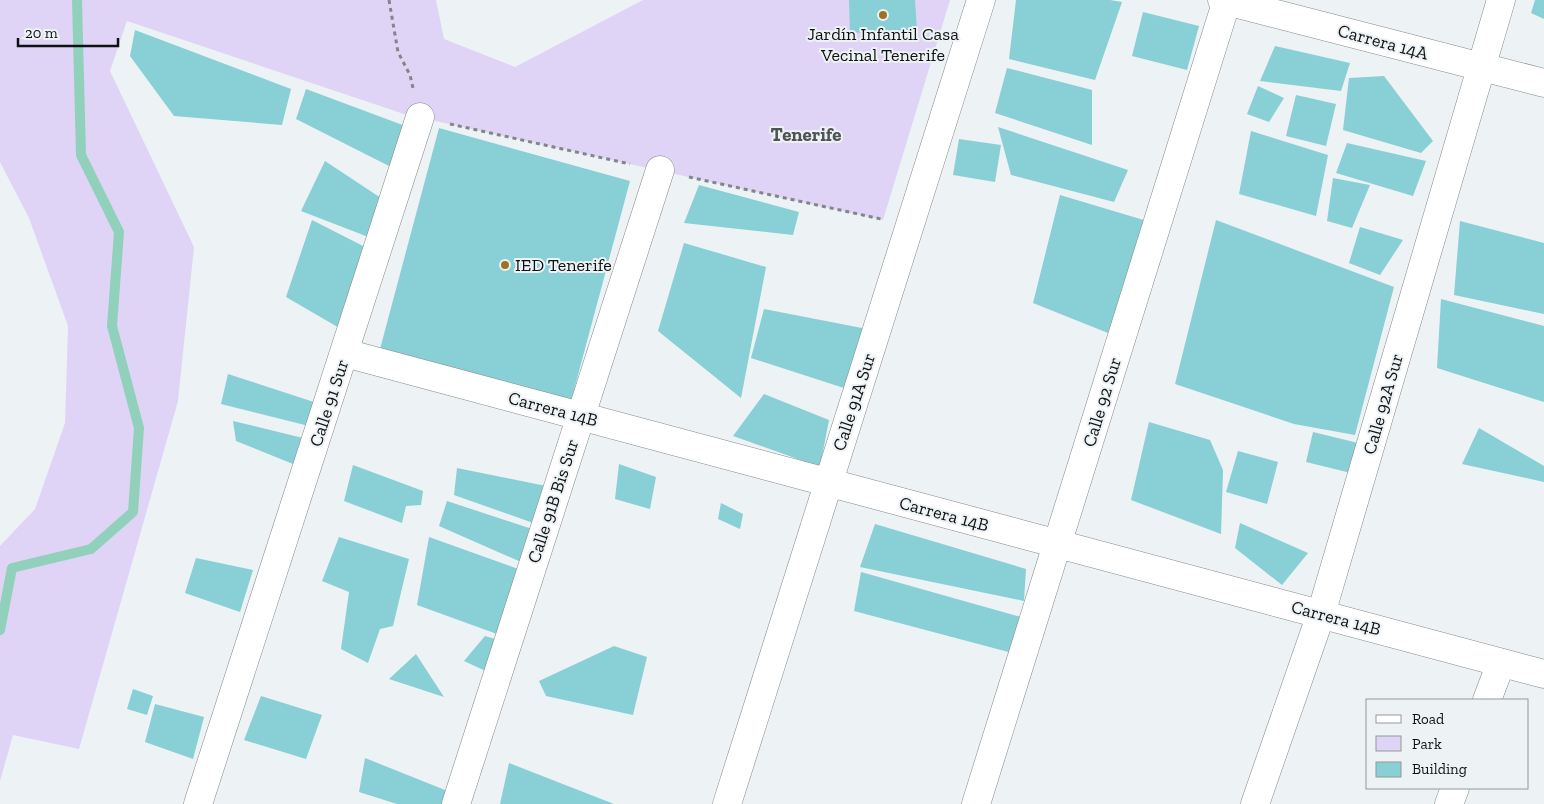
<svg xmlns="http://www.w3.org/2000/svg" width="1544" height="804" viewBox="0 0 1544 804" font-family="'Zilla Slab',serif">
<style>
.green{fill:#dfd4f6}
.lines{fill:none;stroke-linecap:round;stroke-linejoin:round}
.stream{stroke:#91d1bc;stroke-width:10}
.building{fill:#88cfd6}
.street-casing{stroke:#84888b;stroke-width:29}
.path{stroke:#828688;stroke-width:3;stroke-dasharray:4 4;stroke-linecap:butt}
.street{stroke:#fff;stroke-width:28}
.poi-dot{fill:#a07124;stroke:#edf2f5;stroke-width:2}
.labels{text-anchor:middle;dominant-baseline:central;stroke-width:4;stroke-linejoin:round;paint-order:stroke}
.poi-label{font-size:18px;fill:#0f1112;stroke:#edf2f5}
.street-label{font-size:18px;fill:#0f1112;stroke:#edf2f5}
.neighbourhood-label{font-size:19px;font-weight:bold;fill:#4f5355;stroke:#edf2f5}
</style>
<rect width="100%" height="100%" fill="#edf2f5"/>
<polygon class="green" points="0,0 436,0 444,39 515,67 643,0 950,0 883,220 404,114 127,21 110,71 194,247 178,401 79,749 13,735 0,781 0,546 35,509 65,423 68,326 29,218 0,162"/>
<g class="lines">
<polyline class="stream" points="0,630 12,568 91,549 133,512 139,428 112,326 119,232 81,155 77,0"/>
</g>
<g class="building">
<polygon points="849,0 915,0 917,30 850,33"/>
<polygon points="1016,0 1110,0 1122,2 1095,80 1009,59"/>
<polygon points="1535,0 1544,0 1544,19 1531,13"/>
<polygon points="1143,12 1199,26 1187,70 1132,56"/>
<polygon points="135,30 291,89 282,125 174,116 130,56"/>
<polygon points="1275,46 1350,63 1341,91 1260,81"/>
<polygon points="1007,68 1092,90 1092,145 995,113"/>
<polygon points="1384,76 1433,141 1421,153 1343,130 1349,78"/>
<polygon points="1258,86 1284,98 1269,122 1247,114"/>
<polygon points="306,89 408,127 391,167 296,119"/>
<polygon points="1296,95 1336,104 1326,146 1286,136"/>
<polygon points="998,127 1128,170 1114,202 1011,175"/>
<polygon points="439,128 630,181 571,401 380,349"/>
<polygon points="1251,131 1328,155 1316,216 1239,194"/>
<polygon points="959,139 1001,145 995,182 953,175"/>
<polygon points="1347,143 1426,161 1413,196 1336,173"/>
<polygon points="325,161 387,202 371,238 301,211"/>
<polygon points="1333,178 1370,185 1352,228 1327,221"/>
<polygon points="699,185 799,212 793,235 684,223"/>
<polygon points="1060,195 1147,221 1108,333 1033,303"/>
<polygon points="312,220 369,249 341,329 286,297"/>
<polygon points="1216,220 1394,287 1355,435 1294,424 1175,384"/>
<polygon points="1460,221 1544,243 1544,314 1454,295"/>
<polygon points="1360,227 1403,240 1380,275 1349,263"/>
<polygon points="684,243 766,267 741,398 658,331"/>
<polygon points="1441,299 1544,326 1544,402 1437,368"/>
<polygon points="764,309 867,329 847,389 751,358"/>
<polygon points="228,374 317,403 309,426 221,404"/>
<polygon points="764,394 829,420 820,467 733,436"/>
<polygon points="233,421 307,439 298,466 236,441"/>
<polygon points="1149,422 1210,440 1223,470 1221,534 1131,500"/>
<polygon points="1479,428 1544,466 1544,482 1462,464"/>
<polygon points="1313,432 1358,443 1351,473 1306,462"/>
<polygon points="1238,451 1278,462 1267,504 1226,492"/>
<polygon points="619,464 656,477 650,509 615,499"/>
<polygon points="353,465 423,491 421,505 406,506 402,523 344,501"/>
<polygon points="457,468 546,486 536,524 454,495"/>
<polygon points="447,501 532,529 521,562 439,526"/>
<polygon points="721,503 743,514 740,529 718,519"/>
<polygon points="1240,523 1308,553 1282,585 1235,548"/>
<polygon points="875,524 1026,569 1024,601 860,567"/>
<polygon points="339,537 409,559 393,626 380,629 368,663 341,649 349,592 322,581"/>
<polygon points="429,537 521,570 497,634 417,605"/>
<polygon points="196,558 253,570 240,612 185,593"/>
<polygon points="861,572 1028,619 1016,654 854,611"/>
<polygon points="485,636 505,642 492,674 464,661"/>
<polygon points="614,646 647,657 633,715 546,696 539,681"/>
<polygon points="416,654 444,697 389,679"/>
<polygon points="133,689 153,696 147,715 127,709"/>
<polygon points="261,696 322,715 306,759 244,740"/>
<polygon points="155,704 204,717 193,759 145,742"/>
<polygon points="365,758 450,792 444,804 397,804 359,792"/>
<polygon points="509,763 614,804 500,804"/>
</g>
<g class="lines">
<defs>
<g id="street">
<polyline points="1222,0 1544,83"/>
<polyline points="345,353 1544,674"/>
<polyline points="1487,700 1501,663"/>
<polyline points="198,804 420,117"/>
<polyline points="456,804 660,170"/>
<polyline points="727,804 981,0"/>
<polyline points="976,804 1227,0"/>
<polyline points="1255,804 1321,614 1501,0"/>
<polyline points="1449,804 1455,788"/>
</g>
</defs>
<use href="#street" class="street-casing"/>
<g class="path">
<polyline points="389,0 398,52 410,75 413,88"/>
<polyline points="450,124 630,164"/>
<polyline points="689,177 881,219"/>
</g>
<use href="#street" class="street"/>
</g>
<g class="poi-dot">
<circle cx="883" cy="15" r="5"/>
<circle cx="505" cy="265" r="5"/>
</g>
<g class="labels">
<g class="poi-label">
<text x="883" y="34">Jardín Infantil Casa<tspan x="883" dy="21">Vecinal Tenerife</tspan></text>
<text x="515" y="265" text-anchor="start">IED Tenerife</text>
</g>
<g class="street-label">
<text transform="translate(1383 42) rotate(15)">Carrera 14A</text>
<text transform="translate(854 402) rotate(-72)">Calle 91A Sur</text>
<text transform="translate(1102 402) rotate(-73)">Calle 92 Sur</text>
<text transform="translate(329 403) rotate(-72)">Calle 91 Sur</text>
<text transform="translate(1383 404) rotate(-74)">Calle 92A Sur</text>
<text transform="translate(553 409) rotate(15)">Carrera 14B</text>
<text transform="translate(553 501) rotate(-72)">Calle 91B Bis Sur</text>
<text transform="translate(944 514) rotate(15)">Carrera 14B</text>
<text transform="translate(1336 618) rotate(15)">Carrera 14B</text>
</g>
<g class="neighbourhood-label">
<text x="806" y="134">Tenerife</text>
</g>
</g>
<rect x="1366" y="699" width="162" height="90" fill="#edf2f5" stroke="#94989a"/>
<rect x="1376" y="715" width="25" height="8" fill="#ffffff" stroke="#94989a"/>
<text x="1412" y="724" font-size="15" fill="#0f1112">Road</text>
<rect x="1376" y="736" width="25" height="15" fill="#dfd4f6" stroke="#94989a"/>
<text x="1412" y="749" font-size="15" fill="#0f1112">Park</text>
<rect x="1376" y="762" width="25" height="15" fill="#88cfd6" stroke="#94989a"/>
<text x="1412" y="774" font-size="15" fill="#0f1112">Building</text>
<path d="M18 38v8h100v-8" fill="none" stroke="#0f1112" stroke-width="2.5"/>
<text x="25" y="38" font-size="15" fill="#0f1112" stroke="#edf2f5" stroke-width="4" paint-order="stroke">20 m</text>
</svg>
